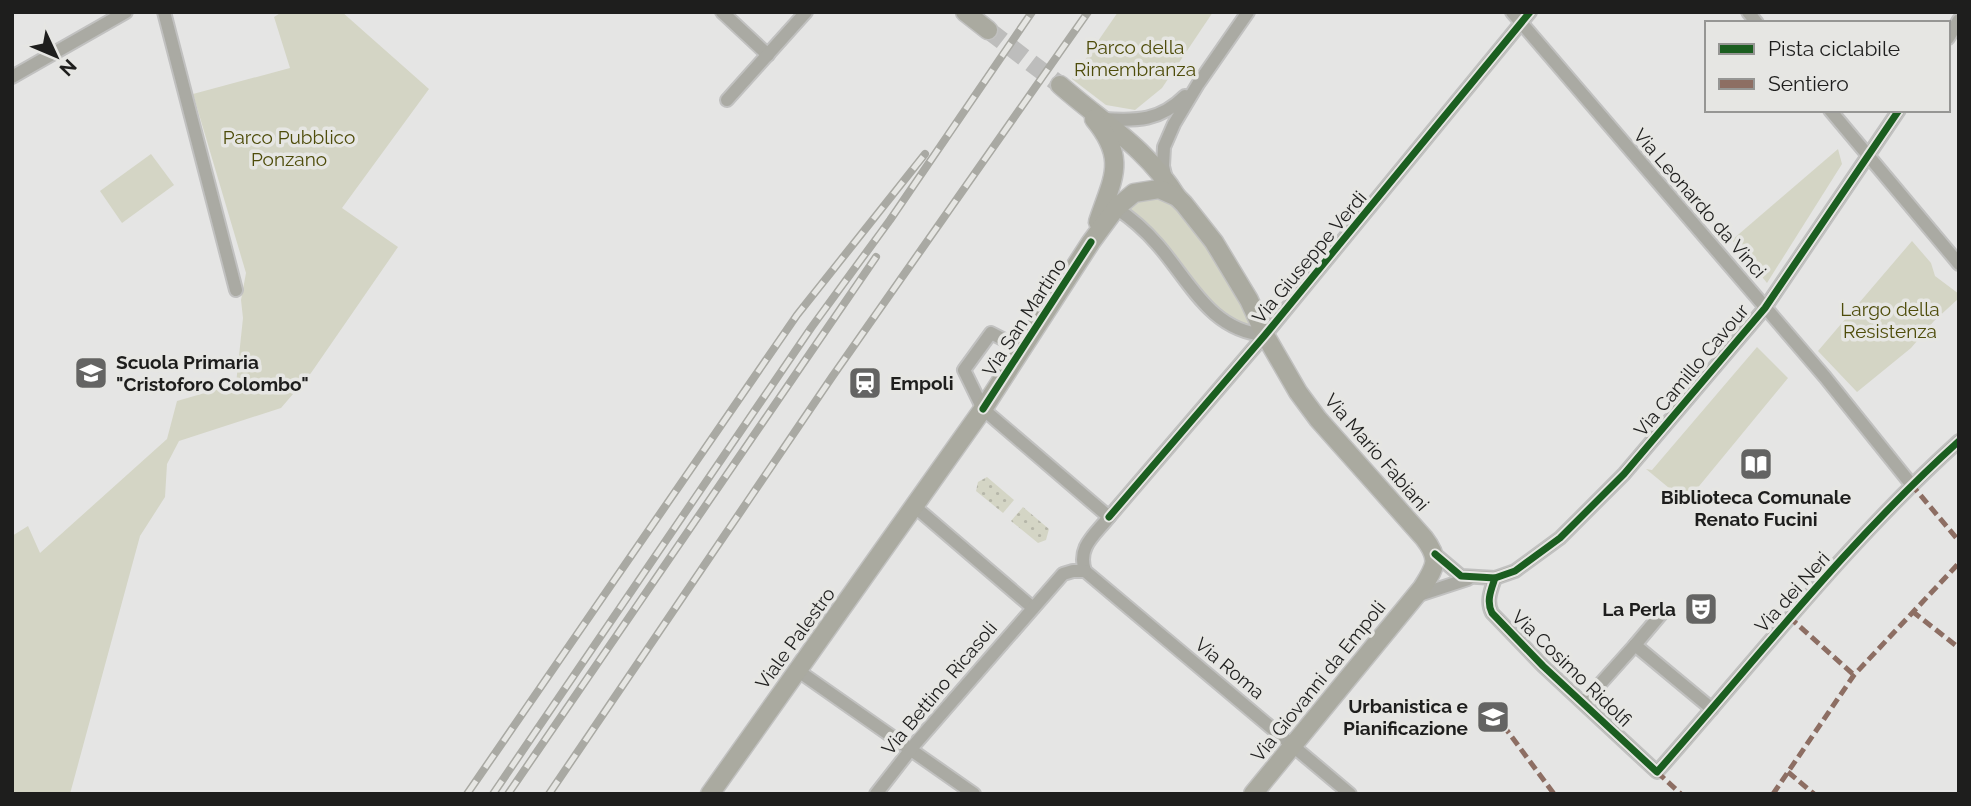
<svg xmlns="http://www.w3.org/2000/svg" width="1971" height="806" viewBox="0 0 1971 806" font-family="Raleway,sans-serif">
<style>
.grass{fill:url(#grass-dots)}
.park{fill:#d4d5c5}
.lines{fill:none;stroke-linecap:round;stroke-linejoin:round}
.secondary-tunnel{stroke:#bdbdbc;stroke-width:18;stroke-dasharray:18 9;stroke-linecap:butt}
.street-casing{stroke:#c1c1c0;stroke-width:16}
.secondary-casing{stroke:#c1c1c0;stroke-width:21}
.street{stroke:#aaaaa3;stroke-width:12}
.secondary{stroke:#aaaaa0;stroke-width:18}
.rail-casing{stroke:#a9a9a3;stroke-width:8}
.rail{stroke:#e6e6e3;stroke-width:5;stroke-dasharray:16;stroke-linecap:butt}
.quiet{stroke:#8d6e63;stroke-width:5;stroke-dasharray:10 5;stroke-linecap:butt}
.cycleway-casing{stroke:#e6e6e3;stroke-width:11}
.cycleway{stroke:#1b5e20;stroke-width:7}
.labels{text-anchor:middle;dominant-baseline:central;stroke-width:7;stroke-linejoin:round;paint-order:stroke}
.park-label{font-size:19px;fill:#4e4c0a;stroke:#e6e6e3}
.street-label{font-size:19px;fill:#1e1e1d;stroke:#e6e6e3}
.poi-label{font-size:19px;font-weight:bold;fill:#1e1e1d;stroke:#e6e6e3;text-anchor:start}
</style>
<defs>
<pattern id="grass-dots" width="8" height="8" patternUnits="userSpaceOnUse" patternTransform="scale(1.75)"><rect width="8" height="8" fill="#d4d5c5"/><path d="M2 2h.1M6 6h.1" fill="none" stroke="#b6b6a9" stroke-width="1.8" stroke-linecap="round"/></pattern>
</defs>
<rect width="100%" height="100%" fill="#e5e5e4"/>
<g class="grass">
<polygon points="987,477 1014,500 1003,513 976,491 978,482"/>
<polygon points="1023,507 1049,529 1046,540 1038,543 1011,521"/>
</g>
<g class="park">
<polygon points="282,12 342,12 429,89 342,208 398,247 311,373 281,408 179,441 167,464 165,497 140,536 70,794 12,794 12,536 28,526 40,553 167,439 177,401 236,384 243,318 241,300 246,273 193,94 290,68 274,17"/>
<polygon points="1118,12 1213,12 1162,88 1135,110 1106,105 1072,79"/>
<polygon points="1838,149 1842,164 1767,283 1732,240"/>
<polygon points="151,154 174,185 122,223 100,191"/>
<polygon points="1172,194 1265,335 1233,328 1129,217 1126,198"/>
<polygon points="1912,241 1931,263 1935,276 1959,294 1959,298 1934,321 1911,348 1857,392 1818,351"/>
<polygon points="1757,347 1788,378 1686,502 1646,469 1652,470"/>
</g>
<g class="lines">
<polyline class="secondary-tunnel" points="988,30 1060,85"/>
<defs>
<g id="street">
<polyline points="164,12 236,290"/>
<polyline points="722,12 768,55"/>
<polyline points="1512,12 1825,377 1911,484"/>
<polyline points="1748,12 1757,23"/>
<polyline points="1948,38 1959,20"/>
<polyline points="12,77 126,12"/>
<polyline points="727,100 806,12"/>
<polyline points="1830,110 1959,264"/>
<path d="M1104 119C1137 121 1160 121 1185 96"/>
<polyline points="1166,179 1163,166 1164,147 1174,124 1198,84 1248,12"/>
<path d="M1116 208C1131 218 1145 230 1157 244 1189 280 1210 331 1265 335"/>
<path d="M1022 349 991 333 964 370 983 409 1109 517C1094 536 1077 547 1085 571"/>
<polyline points="914,506 1033,608"/>
<polyline points="1109,517 1265,335 1530,12"/>
<polyline points="1435,554 1461,576 1495,578 1515,571 1560,538 1624,474 1765,308 1899,110"/>
<polyline points="1085,571 1350,794"/>
<path d="M1495 578C1491 590 1486 601 1492 613L1543 666 1657 772C1756 660 1848 541 1959 441"/>
<polyline points="1416,596 1468,579"/>
<polyline points="1635,645 1662,613"/>
<polyline points="797,670 974,794"/>
<polyline points="1584,702 1635,645 1712,709"/>
<polyline points="876,794 915,744 1063,574 1073,571 1085,571"/>
</g>
<g id="secondary">
<polyline points="965,12 988,30"/>
<path d="M1060 85C1103 123 1146 147 1177 197"/>
<path d="M1094 119C1128 160 1112 179 1098 222"/>
<path d="M710 794 983 409 1091 242 1116 208 1134 193 1159 189 1177 197 1184 204 1214 242 1249 300 1265 335 1298 392 1318 419 1424 538C1441 560 1435 567 1422 588L1253 794"/>
</g>
</defs>
<use href="#street" class="street-casing"/>
<use href="#secondary" class="secondary-casing"/>
<use href="#street" class="street"/>
<use href="#secondary" class="secondary"/>
<defs>
<g id="rail">
<polyline points="467,794 797,315 925,154"/>
<polyline points="493,794 811,328 890,220 1032,12"/>
<polyline points="508,794 876,257"/>
<polyline points="549,794 832,377 1088,12"/>
</g>
</defs>
<use href="#rail" class="rail-casing"/>
<use href="#rail" class="rail"/>
<g class="quiet">
<polyline points="1911,484 1959,541"/>
<polyline points="1912,611 1959,648"/>
<polyline points="1789,617 1854,675"/>
<polyline points="1503,725 1554,794"/>
<polyline points="1657,772 1681,794"/>
<polyline points="1788,772 1814,794"/>
<polyline points="1773,794 1854,675 1959,563"/>
</g>
<defs>
<g id="cycleway">
<polyline points="983,409 1091,242"/>
<polyline points="1109,517 1265,335 1530,12"/>
<polyline points="1435,554 1461,576 1495,578 1515,571 1560,538 1624,474 1765,308 1899,110"/>
<path d="M1495 578C1491 590 1486 601 1492 613L1543 666 1657 772C1756 660 1848 541 1959 441"/>
</g>
</defs>
<use href="#cycleway" class="cycleway-casing"/>
<use href="#cycleway" class="cycleway"/>
</g>
<defs>
<symbol id="school-square" viewBox="-11 -11 22 22"><rect x="-9" y="-9" width="18" height="18" rx="4" fill="#646463" stroke="#e6e6e3"/><path d="M0-5L7-2L0 1L-7-2ZM-4 1L0 2.5L4 1V4Q0 6-4 4Z" fill="#fff"/></symbol>
<symbol id="station-square" viewBox="-11 -11 22 22"><rect x="-9" y="-9" width="18" height="18" rx="4" fill="#646463" stroke="#e6e6e3"/><path d="M-3-6H3Q5-6 5-4V2Q5 4 3 4L4.5 6H3L1.5 4h-3L-3 6H-4.5L-3 4Q-5 4-5 2V-4Q-5-6-3-6ZM-3.5-4v3h7v-3ZM-3.5 1v1.5H-2V1ZM2 1v1.5H3.5V1Z" fill="#fff"/></symbol>
<symbol id="library-square" viewBox="-11 -11 22 22"><rect x="-9" y="-9" width="18" height="18" rx="4" fill="#646463" stroke="#e6e6e3"/><path d="M-6-4Q-3-5.5-.7-3.5V5Q-3 3-6 4ZM6-4Q3-5.5 .7-3.5V5Q3 3 6 4Z" fill="#fff"/></symbol>
<symbol id="theatre-square" viewBox="-11 -11 22 22"><rect x="-9" y="-9" width="18" height="18" rx="4" fill="#646463" stroke="#e6e6e3"/><path d="M-5-5.5Q0-4 5-5.5V0Q5 5 0 6Q-5 5-5 0ZM-3.3-2.5H-1v1.5H-3.3ZM1-2.5H3.3v1.5H1ZM-2.8 1Q0 5.5 2.8 1Z" fill="#fff"/></symbol>
<symbol id="university-square" viewBox="-11 -11 22 22"><rect x="-9" y="-9" width="18" height="18" rx="4" fill="#646463" stroke="#e6e6e3"/><path d="M0-5L7-2L0 1L-7-2ZM-4 1L0 2.5L4 1V4Q0 6-4 4Z" fill="#fff"/></symbol>
</defs>
<g fill-rule="evenodd">
<use href="#school-square" x="72" y="354" width="38" height="38"/>
<use href="#station-square" x="846" y="364" width="38" height="38"/>
<use href="#library-square" x="1737" y="445" width="38" height="38"/>
<use href="#theatre-square" x="1682" y="590" width="38" height="38"/>
<use href="#university-square" x="1474" y="698" width="38" height="38"/>
</g>
<g class="labels">
<g class="park-label">
<text x="1135" y="47">Parco della<tspan x="1135" dy="22">Rimembranza</tspan></text>
<text x="289" y="137">Parco Pubblico<tspan x="289" dy="22">Ponzano</tspan></text>
<text x="1890" y="309">Largo della<tspan x="1890" dy="22">Resistenza</tspan></text>
</g>
<g class="street-label">
<text transform="translate(1700 203) rotate(49)">Via Leonardo da Vinci</text>
<text transform="translate(1309 257) rotate(-50)">Via Giuseppe Verdi</text>
<text transform="translate(1024 317) rotate(-57)">Via San Martino</text>
<text transform="translate(1691 370) rotate(-50)">Via Camillo Cavour</text>
<text transform="translate(1377 452) rotate(49)">Via Mario Fabiani</text>
<text transform="translate(1792 592) rotate(-48)">Via dei Neri</text>
<text transform="translate(795 638) rotate(-54)">Viale Palestro</text>
<text transform="translate(1230 668) rotate(40)">Via Roma</text>
<text transform="translate(1572 668) rotate(44)">Via Cosimo Ridolfi</text>
<text transform="translate(1318 681) rotate(-51)">Via Giovanni da Empoli</text>
<text transform="translate(939 688) rotate(-50)">Via Bettino Ricasoli</text>
</g>
<g class="poi-label">
<text x="116" y="362">Scuola Primaria<tspan x="116" dy="22">"Cristoforo Colombo"</tspan></text>
<text x="890" y="383">Empoli</text>
<text x="1756" y="497" text-anchor="middle">Biblioteca Comunale<tspan x="1756" dy="22">Renato Fucini</tspan></text>
<text x="1676" y="609" text-anchor="end">La Perla</text>
<text x="1468" y="706" text-anchor="end">Urbanistica e<tspan x="1468" dy="22">Pianificazione</tspan></text>
</g>
</g>
<rect width="1971" height="806" fill="none" stroke="#1e1e1d" stroke-width="28"/>
<rect x="1705" y="21" width="245" height="91" fill="#e6e6e3" stroke="#969694" stroke-width="2"/>
<rect x="1719" y="44" width="35" height="10" fill="#1b5e20" stroke="#969694" stroke-width="2"/>
<text x="1768" y="56" font-size="21" fill="#1e1e1d">Pista ciclabile</text>
<rect x="1719" y="79" width="35" height="10" fill="#8d6e63" stroke="#969694" stroke-width="2"/>
<text x="1768" y="91" font-size="21" fill="#1e1e1d">Sentiero</text>
<g transform="translate(56 56) rotate(134)" stroke="#e6e6e3" stroke-width="5" paint-order="stroke">
<path d="M0-5L12 26L0 18L-12 26Z" fill="#1e1e1d"/>
<text y="-10" font-size="19" font-weight="bold" text-anchor="middle" fill="#1e1e1d">N</text>
</g>
</svg>
